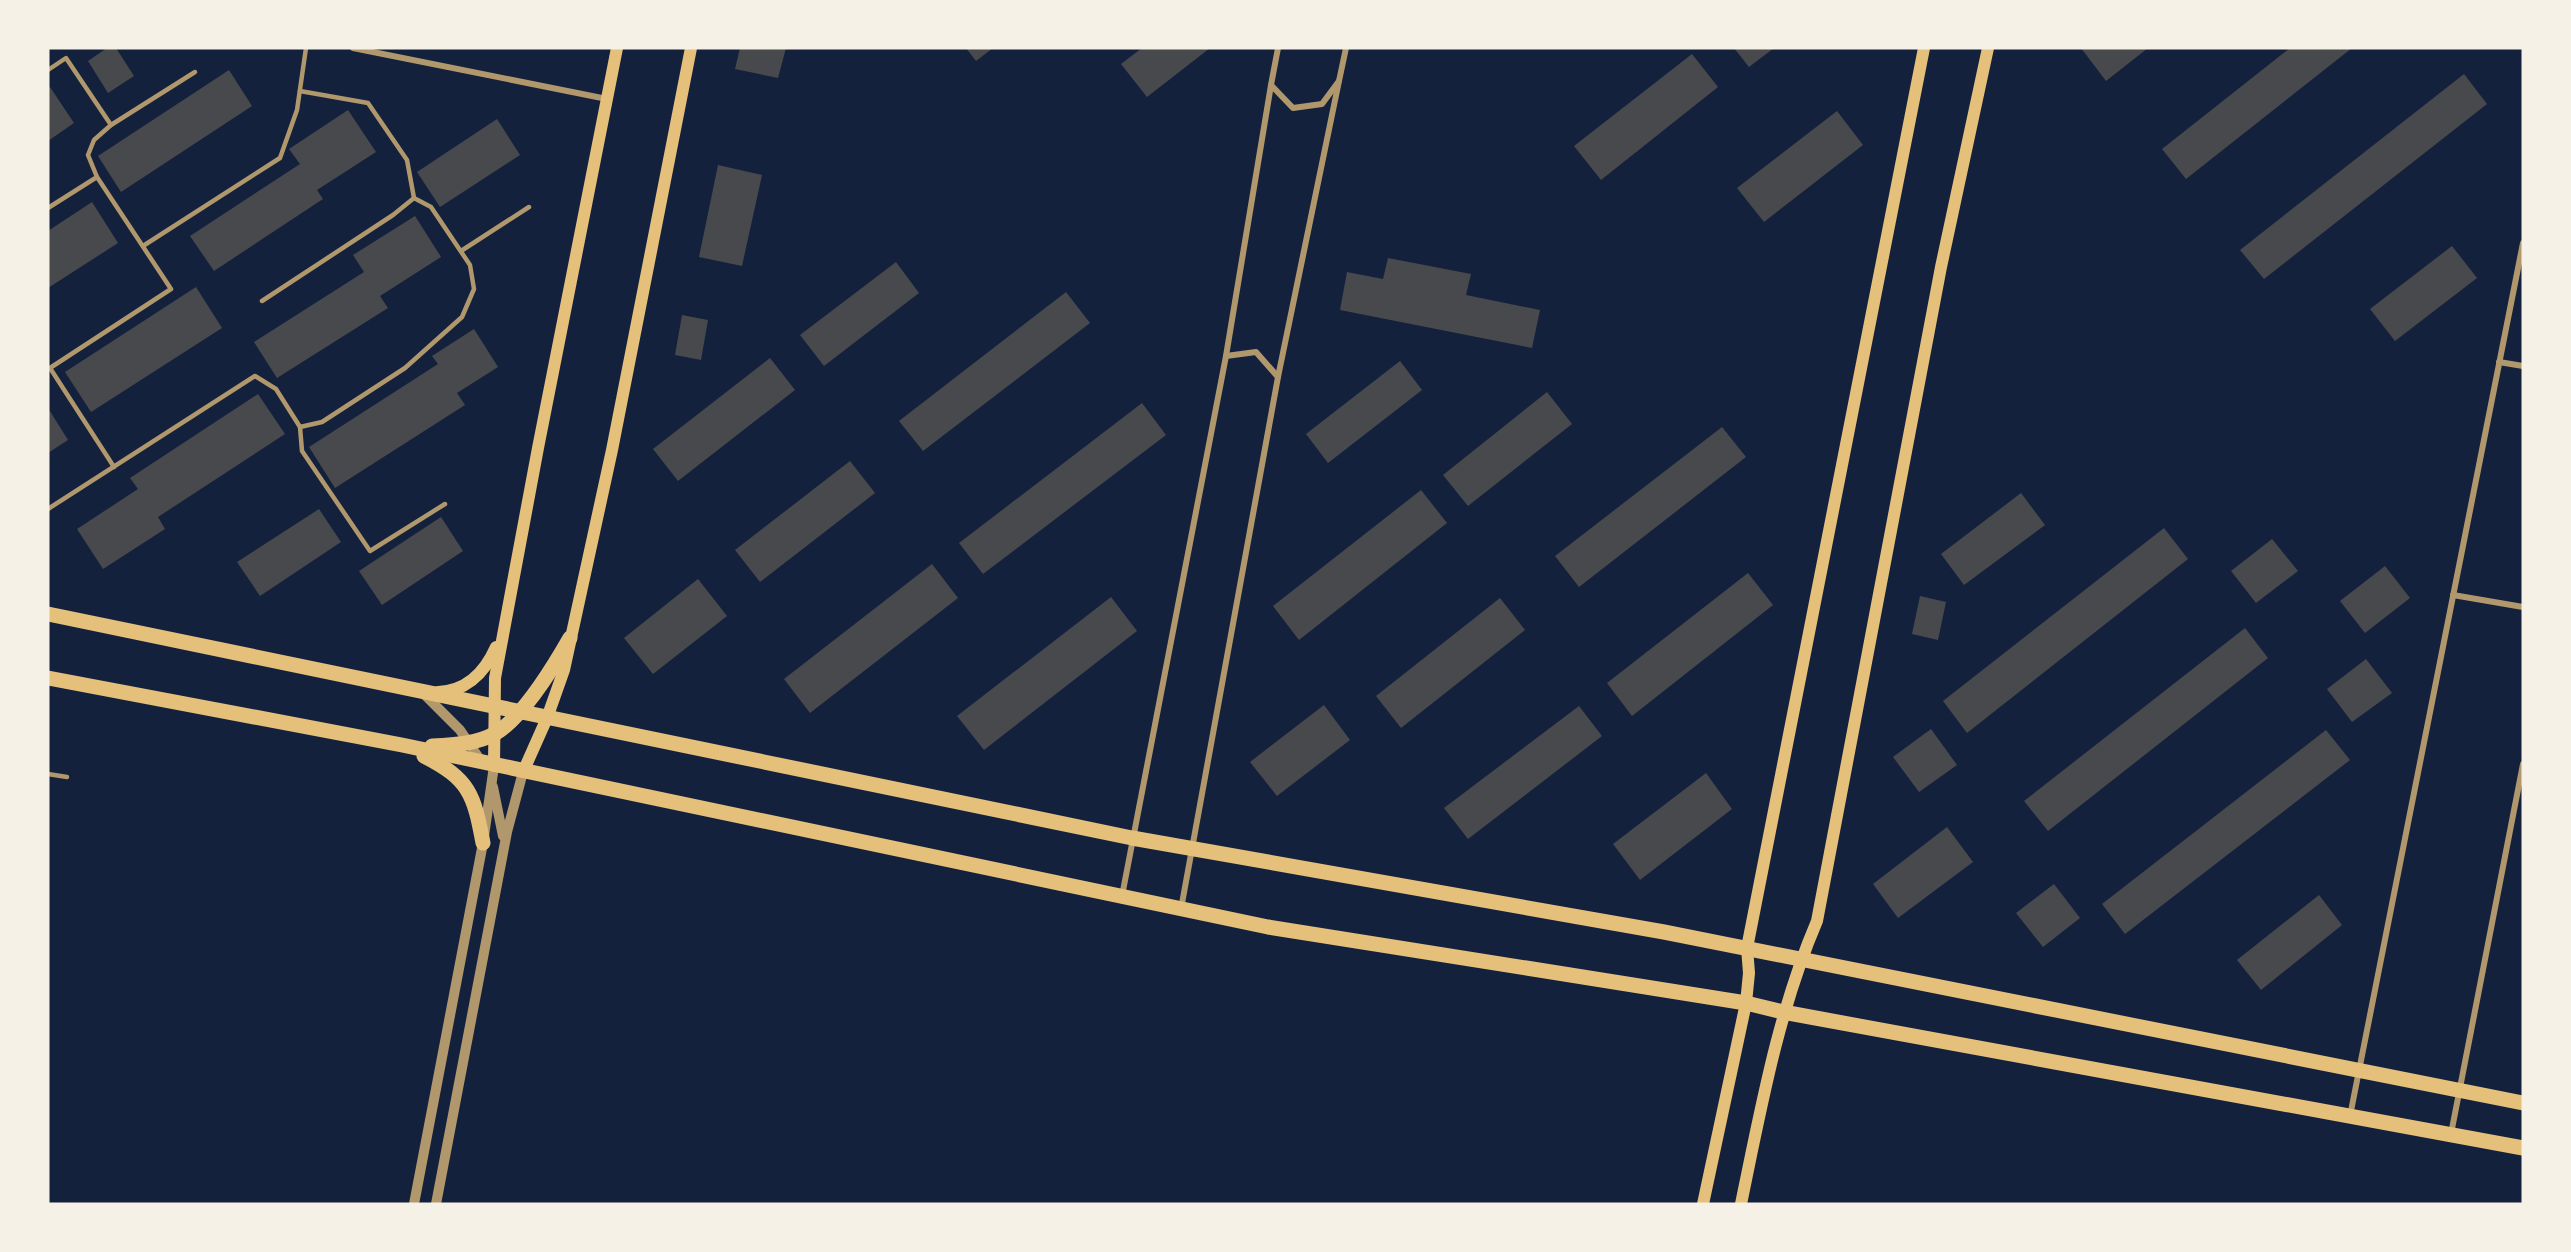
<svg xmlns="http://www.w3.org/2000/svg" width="2571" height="1252" viewBox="0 0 2571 1252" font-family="'Roboto Serif',serif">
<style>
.building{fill:#48494c}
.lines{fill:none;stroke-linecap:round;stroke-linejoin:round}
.service{stroke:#b1986c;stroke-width:4.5}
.minor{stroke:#b1986c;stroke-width:6}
.tertiary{stroke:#b1986c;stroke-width:10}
.secondary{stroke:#e5c07b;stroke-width:12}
.primary{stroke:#e5c07b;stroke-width:15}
</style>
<rect width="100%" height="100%" fill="#14213d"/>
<g class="building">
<polygon points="107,48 116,48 134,76 108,93 88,61"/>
<polygon points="740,48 786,48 778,78 735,69"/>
<polygon points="966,48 993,48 976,61"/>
<polygon points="1142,48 1210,48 1147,97 1121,64"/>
<polygon points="1734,48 1774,48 1749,67"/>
<polygon points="2081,48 2148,48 2106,81"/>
<polygon points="2290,48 2352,48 2186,179 2162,149"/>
<polygon points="1692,54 1718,87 1601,180 1574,146"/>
<polygon points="229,70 252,106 121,192 98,156"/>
<polygon points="2464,74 2487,104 2264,279 2240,250"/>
<polygon points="50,87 74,123 48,141 48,89"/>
<polygon points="348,110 376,152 317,190 323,199 214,271 190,236 300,164 289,149"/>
<polygon points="1837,111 1863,145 1764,222 1737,188"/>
<polygon points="497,119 520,155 440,207 417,172"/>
<polygon points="718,165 762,175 742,266 699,257"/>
<polygon points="92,202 118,243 48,288 48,231"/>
<polygon points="415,216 441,257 380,296 388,308 277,378 254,342 364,272 353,255"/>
<polygon points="2452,246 2477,278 2395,341 2370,309"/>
<polygon points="1388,258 1471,274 1466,295 1540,310 1532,348 1340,310 1347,272 1383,279"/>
<polygon points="896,262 919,293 824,366 800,335"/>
<polygon points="196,287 222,328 91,412 65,372"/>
<polygon points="1066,292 1090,323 923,451 899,421"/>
<polygon points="682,315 708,320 701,360 675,355"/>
<polygon points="474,329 498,367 457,393 465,405 335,488 309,447 438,364 432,356"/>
<polygon points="770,358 795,390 678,481 653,449"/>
<polygon points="1400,361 1422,390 1328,463 1306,434"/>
<polygon points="1547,392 1572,424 1468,506 1443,475"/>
<polygon points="258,394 285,434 158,517 165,529 103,569 77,529 138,489 130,478"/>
<polygon points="1142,403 1166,435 983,574 959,543"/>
<polygon points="48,408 68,440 48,453"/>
<polygon points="1722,427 1746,457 1579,587 1555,556"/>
<polygon points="850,461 875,493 760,582 735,550"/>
<polygon points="1421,490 1447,523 1299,640 1273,606"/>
<polygon points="2021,493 2045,525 1964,585 1941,554"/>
<polygon points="319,509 341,542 260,596 237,562"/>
<polygon points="441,517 463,551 382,605 359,571"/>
<polygon points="2164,528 2188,559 1967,733 1943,701"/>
<polygon points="2272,539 2298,571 2256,603 2231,571"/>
<polygon points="932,564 958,598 810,713 784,679"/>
<polygon points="2385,566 2410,598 2365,633 2340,601"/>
<polygon points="1748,573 1773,605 1632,716 1607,683"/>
<polygon points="698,579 727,616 653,674 624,638"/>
<polygon points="1920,596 1946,602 1938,640 1912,634"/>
<polygon points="1111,597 1137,631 984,750 957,716"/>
<polygon points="1500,598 1525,630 1401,728 1376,696"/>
<polygon points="2245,628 2268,658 2048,831 2024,801"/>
<polygon points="2366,659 2392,693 2352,722 2327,689"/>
<polygon points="1324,705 1350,740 1277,796 1250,762"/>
<polygon points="1579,706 1602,736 1468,839 1444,808"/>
<polygon points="1931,729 1957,765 1919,792 1893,757"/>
<polygon points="2326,730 2350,760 2125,934 2102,904"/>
<polygon points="1706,773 1732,809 1640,880 1613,844"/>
<polygon points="1947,827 1973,862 1898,918 1873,884"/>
<polygon points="2054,884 2080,918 2043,947 2016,913"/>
<polygon points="2319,895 2342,925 2261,990 2237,960"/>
</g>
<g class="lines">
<g class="service">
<polyline points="48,70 66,58 111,125 94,140 88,155 97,177 171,289 50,368"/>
<polyline points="300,91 368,103 407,160 414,198 431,207 470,265 474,289 462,317 405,368 322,422 300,427"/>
<polyline points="111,125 195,72"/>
<polyline points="48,208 97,177"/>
<polyline points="143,246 280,158 297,110 306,48"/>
<polyline points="461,251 529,207"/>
<polyline points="262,301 393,215 414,198"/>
<polyline points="48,369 50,368 114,467"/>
<polyline points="48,509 255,376 276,389 300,427 302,451 370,551 445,504"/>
<polyline points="48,774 67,777"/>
</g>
<g class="minor">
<polyline points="353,48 607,99"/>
<polyline points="1278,48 1271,85 1293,108 1322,104 1339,81 1346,48"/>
<polyline points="1226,356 1271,85"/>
<polyline points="2499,362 2523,366"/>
<polyline points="1278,377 1339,81"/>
<polyline points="2453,595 2523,607"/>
<polyline points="1122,896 1226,356 1256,352 1278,377 1181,909"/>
<polyline points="2350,1116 2523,243"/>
<polyline points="2451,1134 2523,764"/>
</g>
<g class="tertiary">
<polyline points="424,694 460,730 483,764"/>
<polyline points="493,787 503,836"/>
<polyline points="414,1204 483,843 494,766"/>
<polyline points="436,1204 507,832 523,772"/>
</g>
<g class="secondary">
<path d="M438 692C467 691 485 672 496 647"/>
<polyline points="494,766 495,678 538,448 617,48"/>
<polyline points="523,772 547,718 564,670 612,450 691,48"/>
<polyline points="1703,1204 1746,1003 1749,973 1747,948 1924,48"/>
<path d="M1741 1204C1761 1108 1778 1012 1817 921L1941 267 1988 48"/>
</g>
<g class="primary">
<polyline points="48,614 1132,838 1664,932 2523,1103"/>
<polyline points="48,678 402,745 1268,927 1746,1003 1783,1012 2523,1148"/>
<path d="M432 746C454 745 477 744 496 733 524 716 554 666 570 638"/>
<path d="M424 756C469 779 474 794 483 843"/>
</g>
</g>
<rect width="2571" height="1252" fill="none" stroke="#f6f1e7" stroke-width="99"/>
</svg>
